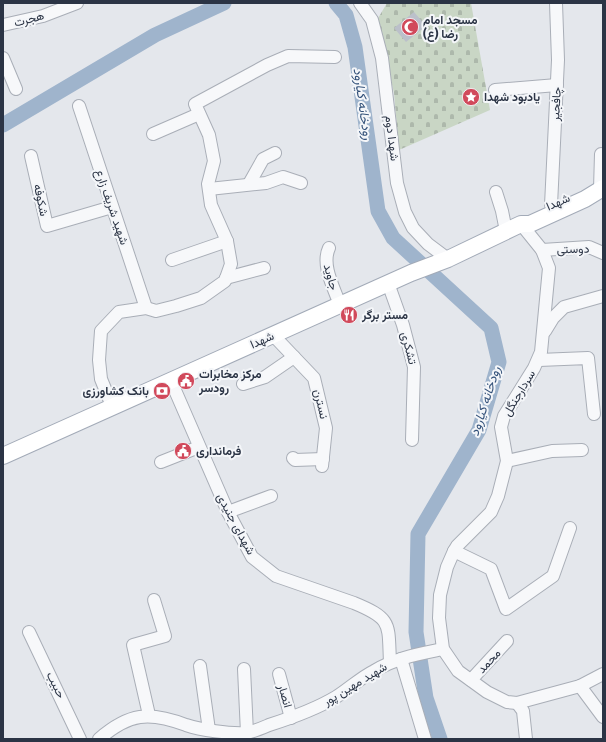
<svg xmlns="http://www.w3.org/2000/svg" width="606" height="742" viewBox="0 0 606 742" font-family="'Fira Sans',Vazirmatn,sans-serif">
<style>
.cemetery{fill:url(#cemetery-stones)}
.lines{fill:none;stroke-linecap:round;stroke-linejoin:round}
.river{stroke:#9fb4cc;stroke-width:15}
.building{fill:#bbc0ca}
.minor-casing{stroke:#a9aeb7;stroke-width:14}
.major-casing{stroke:#a3abb8;stroke-width:18}
.minor{stroke:#f7f8fa;stroke-width:12}
.major{stroke:#fff;stroke-width:16}
.labels{text-anchor:middle;dominant-baseline:central;stroke-width:4;stroke-linejoin:round;paint-order:stroke}
.street-label{font-size:12px;fill:#2b3445;stroke:#f4f6f9}
.poi-label{font-size:12px;font-weight:bold;fill:#2b3445;stroke:#f4f6f9;text-anchor:start}
.water-label{font-size:13px;font-style:italic;fill:#34527a;stroke:#f4f6f9}
</style>
<defs>
<pattern id="cemetery-stones" width="16" height="16" patternUnits="userSpaceOnUse"><rect width="16" height="16" fill="#c9d6c5"/><path d="M2 7V4a2 2 0 0 1 4 0v3zM10 15v-3a2 2 0 0 1 4 0v3z" fill="#adb8ab"/></pattern>
</defs>
<rect width="100%" height="100%" fill="#e4e7ec"/>
<polygon class="cemetery" points="387,3 471,3 490,110 399,150 394,93 377,20"/>
<g class="lines">
<g class="river">
<polyline points="336,3 346,15 355,47 378,211 393,238 491,328 499,362 479,430 418,534 416,632 426,698 440,739"/>
<polyline points="3,125 155,35 224,3"/>
</g>
</g>
<polygon class="building" points="414,12 426,26 406,42 394,28"/>
<g class="lines">
<defs>
<g id="minor">
<polyline points="360,3 372,20 382,58 397,183 405,212 413,228 428,244 448,259"/>
<polyline points="3,25 43,16 77,3"/>
<polyline points="3,58 16,89"/>
<polyline points="495,90 557,85"/>
<polyline points="79,106 146,308"/>
<polyline points="153,134 199,114"/>
<polyline points="31,156 47,226 112,207"/>
<polyline points="249,184 263,159 275,153"/>
<polyline points="209,189 266,183 283,177 301,183"/>
<polyline points="600,189 601,154"/>
<polyline points="496,192 502,211 506,231"/>
<polyline points="551,205 558,60 556,3"/>
<polyline points="521,224 542,250 549,268 541,352 534,368 504,416 501,427 507,461 498,496 491,512 457,546 454,551 447,567 440,595 439,618 443,649 458,671 487,692 507,702 517,703 580,686 603,674"/>
<path d="M329 248C321 265 334 288 340 305"/>
<polyline points="542,250 589,247 603,253"/>
<polyline points="172,260 227,241"/>
<polyline points="226,278 264,268"/>
<polyline points="388,283 403,325 414,367 412,440"/>
<polyline points="545,331 553,318 564,307 603,296"/>
<polyline points="273,335 314,378 326,428 322,466"/>
<polyline points="539,360 588,358 594,414"/>
<path d="M171 381 228 512 252 557 276 576 354 603C393 619 388 624 390 662"/>
<polyline points="243,384 265,377 294,357"/>
<polyline points="112,406 101,379 99,360 101,331 119,312 146,308 156,311 176,306 201,298 225,281 231,264 227,241 211,205 208,184 214,161 209,135 195,104 267,65 288,56 335,57"/>
<polyline points="293,458 295,460 323,459"/>
<polyline points="507,461 552,451 582,450"/>
<polyline points="161,462 199,447"/>
<polyline points="228,512 271,496"/>
<polyline points="454,551 491,569 506,609 553,576 570,528"/>
<polyline points="29,632 80,739"/>
<polyline points="401,659 425,739"/>
<polyline points="200,666 209,730"/>
<polyline points="244,669 247,733"/>
<polyline points="279,674 291,718"/>
<polyline points="471,680 507,641"/>
<polyline points="580,686 603,717"/>
<polyline points="517,703 523,711 526,739"/>
<polyline points="149,715 133,645 165,636 154,600"/>
<path d="M99 739C129 713 149 711 186 725 201 730 229 734 246 733 253 732 262 728 269 725 291 718 316 709 336 697 349 689 360 678 374 671 395 658 419 654 443 649"/>
</g>
<polyline id="major" points="3,456 411,273 448,259 521,224 530,224 585,199 603,188"/>
</defs>
<use href="#minor" class="minor-casing"/>
<use href="#major" class="major-casing"/>
<use href="#minor" class="minor"/>
<use href="#major" class="major"/>
</g>
<defs>
<symbol id="mosque-disc" viewBox="-11 -11 22 22"><circle r="9.5" fill="#d1495b" stroke="#f4f6f9"/><path d="M3.5-4.9A6 6 0 1 0 3.5 4.9A5 5 0 1 1 3.5-4.9Z" fill="#fff"/></symbol>
<symbol id="sight-disc" viewBox="-11 -11 22 22"><circle r="9.5" fill="#d1495b" stroke="#f4f6f9"/><path d="M0-6L1.8-2.2L6-1.7L2.9 1.2L3.7 5.4L0 3.3L-3.7 5.4L-2.9 1.2L-6-1.7L-1.8-2.2Z" fill="#fff"/></symbol>
<symbol id="restaurant-disc" viewBox="-11 -11 22 22"><circle r="9.5" fill="#d1495b" stroke="#f4f6f9"/><path d="M-5-6h1v4h1v-4h1v4h1v-4h1v5L-1.5 .5V6h-2V.5L-5-1ZM5-6V6H3V1.5H1.5Q1.5-4 5-6Z" fill="#fff"/></symbol>
<symbol id="civic-disc" viewBox="-11 -11 22 22"><circle r="9.5" fill="#d1495b" stroke="#f4f6f9"/><path d="M-.6-6.5H3V-4.5H.6V-3L4-1V1h2V6H-6V1h2V-1L-.6-3ZM-1.2 2.5V6h2.4V2.5Z" fill="#fff"/></symbol>
<symbol id="bank-disc" viewBox="-11 -11 22 22"><circle r="9.5" fill="#d1495b" stroke="#f4f6f9"/><path d="M-6-4H6V4H-6ZM0-2.3a2.3 2.3 0 1 0 0 4.6a2.3 2.3 0 1 0 0-4.6Z" fill="#fff"/></symbol>
</defs>
<g fill-rule="evenodd">
<use href="#mosque-disc" x="400" y="17" width="20" height="20"/>
<use href="#sight-disc" x="461" y="87" width="20" height="20"/>
<use href="#restaurant-disc" x="339" y="305" width="20" height="20"/>
<use href="#civic-disc" x="176" y="371" width="20" height="20"/>
<use href="#bank-disc" x="152" y="381" width="20" height="20"/>
<use href="#civic-disc" x="173" y="441" width="20" height="20"/>
</g>
<g class="labels">
<g class="street-label">
<text transform="translate(29 19) rotate(-15)">هجرت</text>
<text transform="translate(556 104) rotate(-87)">چافجیر</text>
<text transform="translate(392 138) rotate(83)">شهدا دوم</text>
<text transform="translate(41 200) rotate(78)">شکوفه</text>
<text transform="translate(558 202) rotate(-24)">شهدا</text>
<text transform="translate(112 207) rotate(71)">شهید شریف زارع</text>
<text transform="translate(573 249) rotate(-1)">دوستی</text>
<text transform="translate(331 277) rotate(74)">جاوید</text>
<text transform="translate(262 340) rotate(-24)">شهدا</text>
<text transform="translate(409 348) rotate(76)">تشکری</text>
<text transform="translate(519 393) rotate(-59)">سردارجنگل</text>
<text transform="translate(321 404) rotate(77)">نسترن</text>
<text transform="translate(236 524) rotate(62)">شهدای جنیدی</text>
<text transform="translate(489 661) rotate(-47)">محمد</text>
<text transform="translate(355 684) rotate(-31)">شهید مهین پور</text>
<text transform="translate(56 685) rotate(64)">حبیب</text>
<text transform="translate(285 696) rotate(74)">انصار</text>
</g>
<g class="poi-label">
<text x="423" y="20">مسجد امام<tspan x="423" dy="14">رضا (ع)</tspan></text>
<text x="484" y="97">یادبود شهدا</text>
<text x="362" y="315">مستر برگر</text>
<text x="199" y="374">مرکز مخابرات<tspan x="199" dy="14">رودسر</tspan></text>
<text x="149" y="391" text-anchor="end">بانک کشاورزى</text>
<text x="196" y="451">فرماندارى</text>
</g>
<g class="water-label">
<text transform="translate(363 104) rotate(82)">رودخانه کیارود</text>
<text transform="translate(485 401) rotate(-72)">رودخانه کیارود</text>
</g>
</g>
<rect width="606" height="742" fill="none" stroke="#2b3445" stroke-width="8"/>
</svg>
